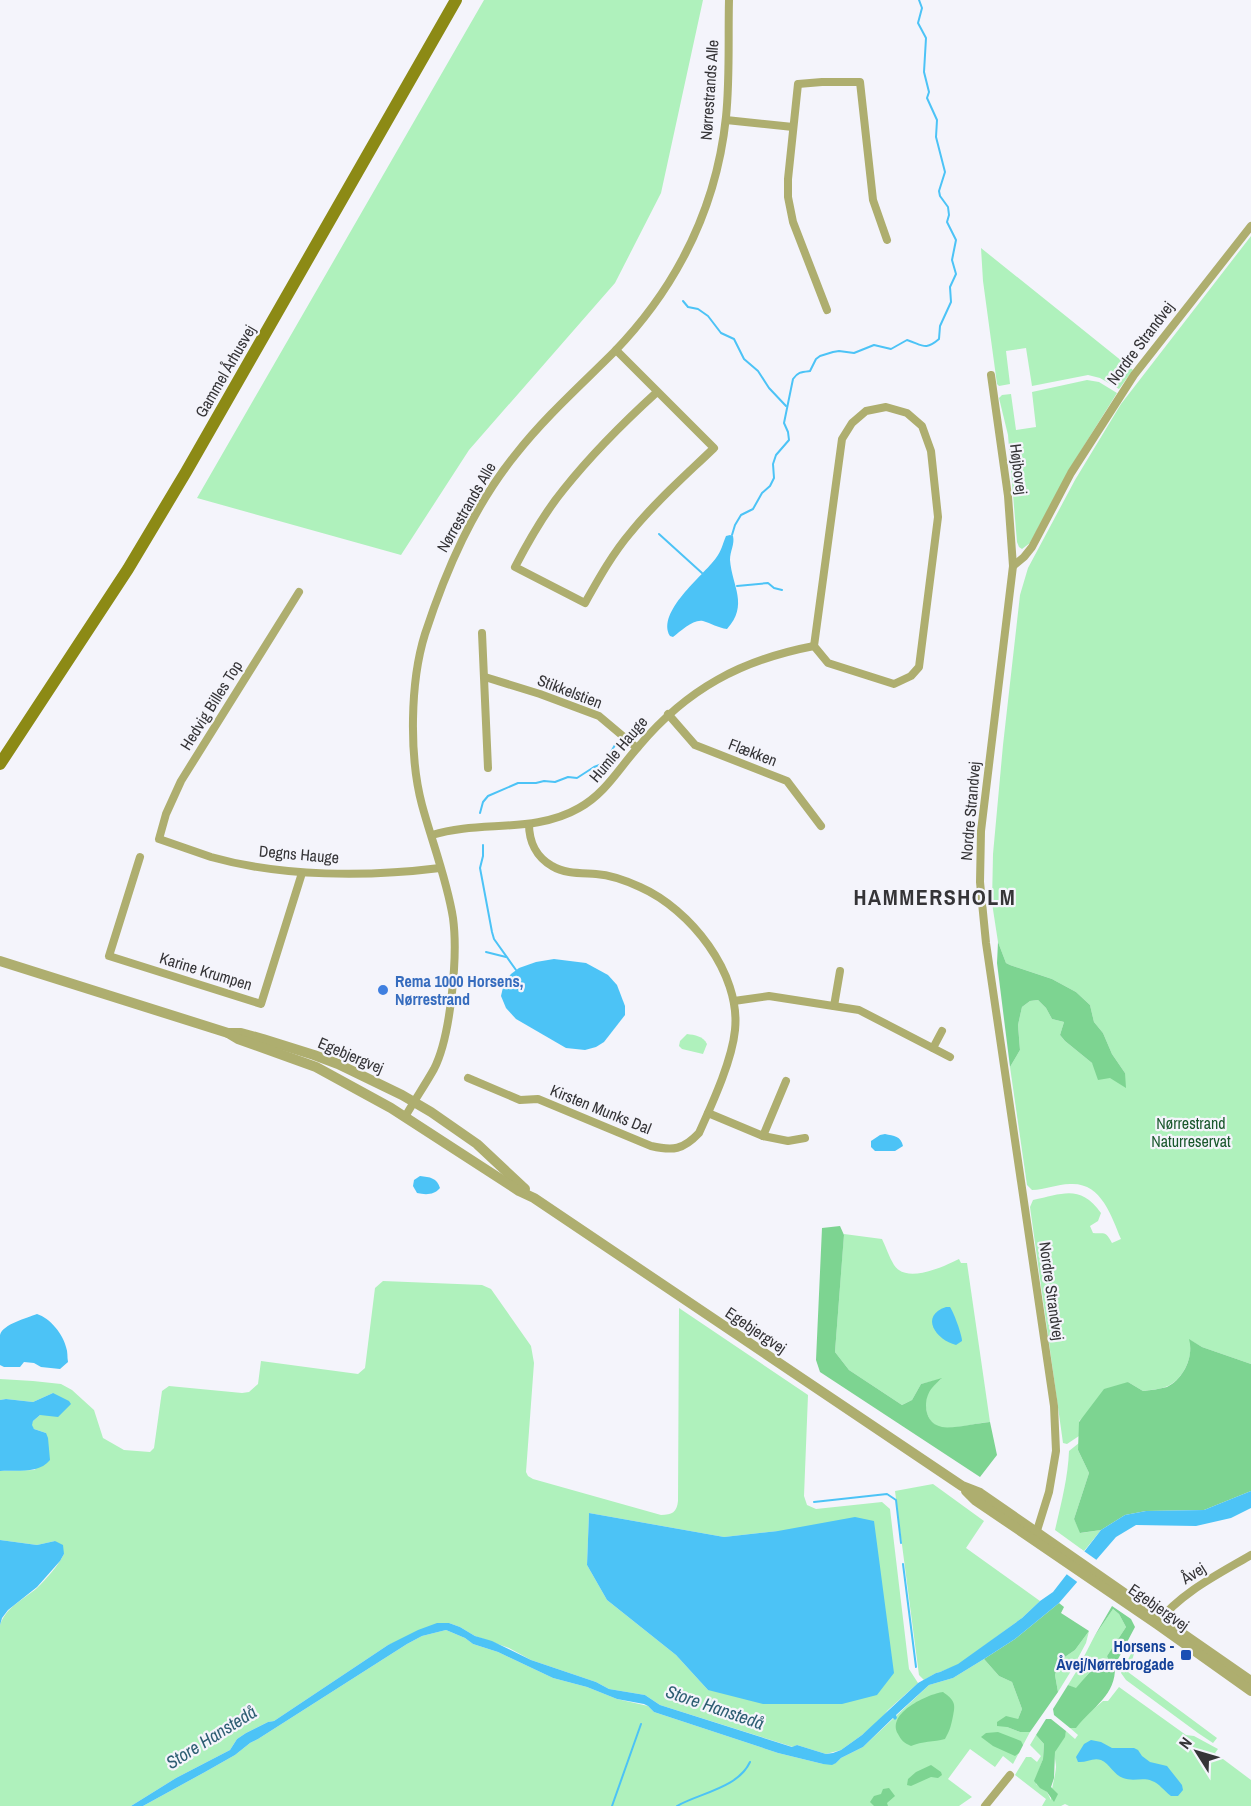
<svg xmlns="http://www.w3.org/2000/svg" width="1251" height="1806" viewBox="0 0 1251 1806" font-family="'Archivo Narrow',sans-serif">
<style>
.green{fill:#aff1bc;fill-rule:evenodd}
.forest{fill:#7dd491}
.water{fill:#4cc3f6}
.pier{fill:#f4f4fb}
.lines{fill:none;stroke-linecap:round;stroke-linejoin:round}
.stream{stroke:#4cc3f6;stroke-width:2}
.minor{stroke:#aeae6f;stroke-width:8}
.tertiary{stroke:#aeae6f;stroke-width:10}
.secondary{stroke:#8c8a15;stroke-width:12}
.shop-dot{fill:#3f7fe0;stroke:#f4f4fb;stroke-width:2}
.transit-dot{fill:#1a4fb4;stroke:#f4f4fb;stroke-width:2}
.labels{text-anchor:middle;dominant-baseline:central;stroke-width:4.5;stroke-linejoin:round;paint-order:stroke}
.street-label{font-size:16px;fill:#353437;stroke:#f4f4fb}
.shop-label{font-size:16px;font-weight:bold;fill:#366cbe;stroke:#f4f4fb;text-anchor:start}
.park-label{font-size:16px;fill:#19572c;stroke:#f4f4fb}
.transit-label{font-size:16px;font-weight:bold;fill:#164399;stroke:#f4f4fb;text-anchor:end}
.water-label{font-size:18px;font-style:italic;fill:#2e5e73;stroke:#f4f4fb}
.district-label{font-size:22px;font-weight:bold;letter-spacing:1.5px;fill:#353437;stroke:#f4f4fb}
</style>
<rect width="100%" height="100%" fill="#f4f4fb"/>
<g class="green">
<polygon points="484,0 703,0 661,193 615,283 469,450 401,555 197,498"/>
<path d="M1251 236V1364L1202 1347 1190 1340C1193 1357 1184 1378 1168 1386 1161 1389 1151 1390 1143 1391L1128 1382 1079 1421V1436L1067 1444 1063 1443 1030 1207 1033 1200C1063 1194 1080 1184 1101 1213L1098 1221 1090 1226 1093 1233C1105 1234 1105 1230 1112 1243L1121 1239C1111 1215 1101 1182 1070 1184 1057 1184 1045 1190 1032 1190L1027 1185 1010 1067 1020 1050 1018 1025 1022 1007 1030 1001 1038 1000 1046 1008 1052 1019 1064 1022 1060 1035 1065 1041 1092 1063 1105 1078H1110L1125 1073 1112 1054 1103 1033 1094 1022 1090 1005 1076 992 1052 979 1010 965 1006 963 998 942 992 903 993 854 1003 745 1020 595 1028 568 1075 480 1121 404Z"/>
<polygon points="981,248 1133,370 1119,389 1100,378 1088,375 1032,386 1026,348 1006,351 1010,384 999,386 997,384 983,281"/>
<polygon points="1087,380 1099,382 1117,393 1070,468 1030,543 1022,549 1019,547 1017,542 1008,435 999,398 1002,395 1011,394 1016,430 1036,427 1032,392"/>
<path d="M687 1034C695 1035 703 1036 707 1044L703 1054 682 1049 679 1046 680 1041Z"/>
<path d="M844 1234 882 1239C886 1247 889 1257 894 1265 906 1284 943 1267 959 1259L961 1263H967L990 1422C978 1423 953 1429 943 1428 925 1425 922 1402 930 1389 933 1385 938 1382 941 1379L921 1384 912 1400 902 1405 849 1370 835 1352Z"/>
<path d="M383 1281 482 1285 491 1289 531 1346 534 1363 526 1472 528 1476 533 1479 661 1515C672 1515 677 1512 678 1501L679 1308 808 1395 804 1496 807 1505 816 1509 882 1502 890 1509 909 1669 918 1683 888 1710 879 1721 862 1735 841 1750 826 1754 797 1745 793 1747 660 1705 645 1695 609 1689 596 1682 531 1660 509 1648 475 1636 460 1627 449 1623 388 1645 274 1721 268 1722 246 1733 237 1739 230 1750 176 1778 131 1806H0V1625C6 1607 23 1600 37 1588 47 1578 58 1566 64 1554L55 1541 37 1545 0 1540V1471L35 1470 46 1433 34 1429 31 1425 33 1421 40 1415 53 1393 33 1402 6 1399 0 1400V1379L33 1381 61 1384 72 1390 94 1410 103 1438 124 1450 150 1452 154 1448 162 1391 169 1386 242 1393 249 1392 258 1384 261 1361 358 1374 365 1368 375 1288ZM589 1513 724 1537 778 1531 708 1690 676 1655 607 1600 587 1565Z"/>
<path d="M1079 1443 1078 1450 1089 1473 1074 1519 1081 1533 1101 1530 1084 1551 1055 1530C1061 1504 1068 1478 1069 1451Z"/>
<polygon points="933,1484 984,1521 966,1548 1040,1601 1022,1618 958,1665 940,1672 936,1673 924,1680 919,1675 895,1491"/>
<path d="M1113 1609 1119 1614 1126 1627 1107 1656 1108 1659 1116 1663 1115 1666C1091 1661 1091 1673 1076 1689L1068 1685 1076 1672 1094 1637Z"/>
<polygon points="446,1630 465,1638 473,1644 498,1652 553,1678 587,1687 617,1699 648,1706 654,1712 778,1753 823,1764 836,1763 841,1758 863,1747 929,1685 953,1678 984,1659 999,1676 1012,1682 1022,1709 1018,1719 1007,1727 1020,1732 1030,1732 1013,1764 1003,1756 995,1767 970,1749 948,1779 972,1797 959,1806 143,1806 205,1772 235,1755 250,1743 258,1739 407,1644 422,1636"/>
<polygon points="1089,1631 1086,1643 1071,1671 1058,1692 1055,1675 1059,1661 1075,1650"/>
<polygon points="1133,1650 1135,1651 1128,1672 1217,1738 1213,1743 1198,1733 1126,1680 1121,1673"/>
<path d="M1119 1687 1186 1735 1194 1736 1218 1749 1215 1753 1251 1780V1806H1069L1065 1804 1061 1806H1042L1046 1799 1015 1775 1026 1757H1031L1037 1762 1041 1756 1030 1745 1036 1735 1044 1744 1043 1759 1036 1778V1784L1047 1792 1051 1800C1051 1788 1055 1779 1056 1767 1056 1763 1054 1756 1055 1752 1057 1745 1064 1742 1066 1731L1075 1739 1078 1735 1070 1728 1076 1727 1084 1717 1103 1701H1108Z"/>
</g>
<g class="forest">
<polygon points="998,942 1006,963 1010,965 1052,979 1076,992 1090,1005 1094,1022 1103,1033 1112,1054 1125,1073 1126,1088 1110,1078 1098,1080 1092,1063 1065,1041 1060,1035 1064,1022 1052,1019 1046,1008 1038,1000 1030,1001 1022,1007 1018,1025 1020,1050 1010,1067 997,963"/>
<path d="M840 1226 844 1235 835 1352 849 1370 902 1405 912 1400 921 1384 942 1378C939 1381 935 1384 932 1388 922 1400 924 1424 942 1427 952 1429 978 1423 990 1422L997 1455 980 1477 820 1372 816 1360 822 1228Z"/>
<path d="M1189 1339 1202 1347 1251 1364V1491L1204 1510 1146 1511 1125 1515 1101 1530 1080 1533 1074 1519 1089 1473 1078 1450 1079 1422 1104 1389 1128 1382 1143 1391C1151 1390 1160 1389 1167 1387 1184 1379 1194 1356 1189 1339Z"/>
<polygon points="1059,1603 1064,1607 1061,1613 1089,1631 1075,1650 1059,1661 1055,1675 1058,1692 1030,1732 1020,1732 1007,1727 997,1726 997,1722 1006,1716 1018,1719 1022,1709 1012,1682 999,1676 984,1659 1015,1639"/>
<polygon points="1112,1606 1131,1619 1135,1627 1116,1663 1108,1659 1107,1656 1126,1627 1119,1614 1113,1609 1094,1637"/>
<path d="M1103 1663 1115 1666C1116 1696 1093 1706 1076 1728H1070L1054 1715 1053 1709 1068 1685 1076 1688 1095 1666Z"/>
<path d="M943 1692C954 1700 956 1703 953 1716 951 1726 950 1730 945 1739 934 1742 922 1741 911 1746 904 1743 901 1740 898 1734 886 1713 928 1694 943 1692Z"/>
<polygon points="1046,1719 1051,1719 1066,1731 1065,1737 1055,1752 1054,1778 1051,1787 1058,1794 1054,1802 1047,1792 1040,1788 1034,1781 1043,1759 1044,1744 1036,1735"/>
<polygon points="998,1732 1021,1741 1023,1745 1019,1753 1015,1756 993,1746 981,1737 986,1733"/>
<polygon points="931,1765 941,1772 942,1775 938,1778 931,1777 911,1786 907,1785 908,1779 916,1772"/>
<polygon points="889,1788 895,1796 887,1803 888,1806 874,1806 870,1802 874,1796 881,1794 883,1789"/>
</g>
<g class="water">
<path d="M730 535 733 536C735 544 730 551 730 560 732 586 749 605 727 629 718 628 711 623 703 621 693 619 681 631 673 637L670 636C656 612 703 576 716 558 721 552 723 543 726 536Z"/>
<polygon points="554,959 586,963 608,975 617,985 625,1006 625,1015 604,1042 596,1047 585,1050 566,1048 516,1019 506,1008 501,996 504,983 511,974 519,968 536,962"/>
<path d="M885 1134C894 1136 901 1136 903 1146L895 1151H875L871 1147V1141L880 1135Z"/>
<path d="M420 1176C430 1177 437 1178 440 1188 434 1195 426 1195 417 1193L413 1186 414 1180Z"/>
<path d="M946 1307H950C954 1313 962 1335 962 1341L956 1345C936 1340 919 1316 946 1307Z"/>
<path d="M37 1314C50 1318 63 1334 66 1347 68 1352 67 1357 68 1362L60 1369 41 1367 34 1363 24 1362 20 1367H4L0 1365C0 1356 0 1344 0 1335 3 1324 27 1318 37 1314Z"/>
<path d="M53 1393 69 1401 71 1404 58 1417 40 1415 33 1421 32 1425 34 1429 46 1433 48 1438 50 1460C39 1474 17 1470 0 1471V1400L6 1399 33 1402Z"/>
<polygon points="1251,1491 1251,1508 1231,1518 1196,1526 1136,1525 1116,1537 1059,1603 1015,1639 984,1659 953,1678 929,1685 896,1715 897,1718 895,1720 893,1718 863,1747 841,1758 836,1763 832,1765 823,1764 778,1753 654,1712 648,1706 644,1704 617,1699 587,1687 553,1678 498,1652 473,1644 465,1638 446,1630 422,1636 407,1644 258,1739 250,1743 235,1755 205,1772 143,1806 131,1806 176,1778 230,1750 237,1739 246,1733 268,1722 274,1721 388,1645 418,1630 437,1623 449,1623 460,1627 475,1636 492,1641 531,1660 596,1682 609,1689 645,1695 660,1705 792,1747 797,1745 826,1754 833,1753 841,1750 862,1735 918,1683 936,1673 940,1672 958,1664 1022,1618 1040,1601 1053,1592 1101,1530 1125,1515 1146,1511 1204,1510"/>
<polygon points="589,1513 724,1537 778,1531 855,1517 874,1521 894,1673 877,1695 842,1704 763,1704 708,1690 676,1655 607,1600 587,1565"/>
<polygon points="0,1540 37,1545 55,1541 63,1545 64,1554 60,1561 37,1587 8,1610 2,1618 0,1625"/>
<path d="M1091 1740 1101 1742 1112 1748H1134L1138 1750 1142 1756 1150 1762 1167 1766 1182 1785 1183 1790 1178 1796H1171C1164 1791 1159 1783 1152 1781 1143 1777 1133 1782 1123 1778 1114 1775 1110 1764 1101 1760 1093 1757 1086 1763 1078 1762L1076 1757 1084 1744Z"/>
</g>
<polygon class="pier" points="1081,1549 1098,1561 1080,1584 1065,1573"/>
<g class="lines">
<g class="stream">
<polyline points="683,301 688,307 698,309 708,316 721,333 734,339 744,359 758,371 769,388 786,406"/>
<polyline points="659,534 702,573"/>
<path d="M732 535 735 525 741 515 753 509 762 493 770 486 774 478 773 464 776 455 789 440 788 432 784 423 793 379C798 372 801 372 810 371L816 359 820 356 833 352 839 351 854 353 874 345 891 349 907 340C923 345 925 351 939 339L940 326 951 302 950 287 956 274 952 260 956 240 947 222 949 215 948 207 940 196 939 191 945 172 936 137 937 120 927 98 929 92 924 72 926 38 918 23 922 8 919 0"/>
<polyline points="737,586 768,583 774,588 782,590"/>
<polyline points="480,813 483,802 488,796 518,783 536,783 544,781 555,782 568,777 577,778 594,767 602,764 608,757 615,745"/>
<polyline points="483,845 483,856 480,868 492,932 494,939 516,970"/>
<polyline points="486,952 506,957"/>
<polyline points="814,1502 887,1494 896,1500 901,1543"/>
<polyline points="903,1564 916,1667"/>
<polyline points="612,1806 641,1724"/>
<path d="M677 1806C700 1793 738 1788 750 1762"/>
</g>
<g class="minor">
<polyline points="726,120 793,127"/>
<polyline points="827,310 793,222 788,197 788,179 798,84 822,82 860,82 873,200 887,240"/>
<path d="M616 350 714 448C686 475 656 501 631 532 613 553 599 578 585 603L515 567C529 540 545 512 564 489 592 454 624 422 657 392"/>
<polyline points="991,375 1008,496 1013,566"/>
<polygon points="886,407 907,413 922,426 931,451 938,517 919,667 911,676 894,684 828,663 814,646 842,439 852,423 866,411"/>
<path d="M299 592 181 781 166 814 159 839C176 845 194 851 211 857 282 877 368 877 440 868"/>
<polyline points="482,633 488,768"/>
<polyline points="485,677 540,694 599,716 637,748"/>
<polyline points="668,714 695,745 787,781 821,826"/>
<path d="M432 835C480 820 534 834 579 808 606 793 619 768 639 746 687 689 741 660 814 646"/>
<polyline points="140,857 109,956 261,1004 302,873"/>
<polyline points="734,1001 769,996 859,1010 950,1057"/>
<polyline points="834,1006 840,971"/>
<polyline points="933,1048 942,1031"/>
<path d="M468 1078 520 1100 538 1099 651 1146C673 1151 683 1150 699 1133 712 1104 732 1061 735 1030 741 973 690 909 640 887 627 881 610 875 596 874 581 873 565 874 552 866 536 857 529 841 529 824"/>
<polyline points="708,1113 763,1136 788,1141 805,1138"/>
<path d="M405 1117C414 1101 425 1085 434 1069 451 1036 458 955 453 918 447 880 432 842 422 805 409 756 410 682 425 634 446 570 473 507 516 454 545 417 581 385 614 352 641 324 665 292 683 258 706 215 721 165 726 117 730 78 728 39 729 0"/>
<polyline points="763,1136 786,1081"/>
<polyline points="1035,1537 1049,1492 1056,1451 1054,1406 986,943 980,882 981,831 1013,566 1024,557 1032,547 1071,473 1134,375 1251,226"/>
<path d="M1157 1623C1182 1592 1217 1575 1251 1555"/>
<polyline points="985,1806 1010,1775"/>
</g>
<g class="tertiary">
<polyline points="0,961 228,1033 241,1033 263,1039 314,1055 338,1064 402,1095 431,1112 477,1144 525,1189"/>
<polyline points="228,1033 238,1039 316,1067 391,1108 519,1191 534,1198 962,1486 980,1493 1251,1681"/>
<polyline points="966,1491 975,1500 1157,1624 1251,1691"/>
</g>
<polyline class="secondary" points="0,764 128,569 186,472 456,0"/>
</g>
<circle class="shop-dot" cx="383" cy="990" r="6"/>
<rect class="transit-dot" x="1180" y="1649" width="12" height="12" rx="3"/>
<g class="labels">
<g class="street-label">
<text transform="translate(709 90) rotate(-86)">Nørrestrands Alle</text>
<text transform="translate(1140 343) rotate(-53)">Nordre Strandvej</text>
<text transform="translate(225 371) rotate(-60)">Gammel Århusvej</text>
<text transform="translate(1019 469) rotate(83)">Højbovej</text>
<text transform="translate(466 507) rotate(-60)">Nørrestrands Alle</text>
<text transform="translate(570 691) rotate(21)">Stikkelstien</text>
<text transform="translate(211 705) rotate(-58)">Hedvig Billes Top</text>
<text transform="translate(618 749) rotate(-50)">Humle Hauge</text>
<text transform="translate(753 752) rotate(21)">Flækken</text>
<text transform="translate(970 811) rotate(-85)">Nordre Strandvej</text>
<text transform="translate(299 854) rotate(5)">Degns Hauge</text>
<text transform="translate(206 971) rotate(17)">Karine Krumpen</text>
<text transform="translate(351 1055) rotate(23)">Egebjergvej</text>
<text transform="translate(601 1109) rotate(22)">Kirsten Munks Dal</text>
<text transform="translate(1052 1291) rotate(82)">Nordre Strandvej</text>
<text transform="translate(756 1330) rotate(34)">Egebjergvej</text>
<text transform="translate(1193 1573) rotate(-32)">Åvej</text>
<text transform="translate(1159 1607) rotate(35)">Egebjergvej</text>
</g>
<g class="shop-label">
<text x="395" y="981">Rema 1000 Horsens,<tspan x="395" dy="18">Nørrestrand</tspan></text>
</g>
<g class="park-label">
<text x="1191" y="1123">Nørrestrand<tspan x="1191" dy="18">Naturreservat</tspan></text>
</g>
<g class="transit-label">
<text x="1174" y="1646">Horsens -<tspan x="1174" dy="18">Åvej/Nørrebrogade</tspan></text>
</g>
<g class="water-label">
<text transform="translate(715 1707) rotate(19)">Store Hanstedå</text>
<text transform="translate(211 1737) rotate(-32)">Store Hanstedå</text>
</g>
<g class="district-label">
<text x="935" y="897">HAMMERSHOLM</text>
</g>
</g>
<g transform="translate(1197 1752) rotate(307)" stroke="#f4f4fb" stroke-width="4.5" paint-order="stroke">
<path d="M0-4.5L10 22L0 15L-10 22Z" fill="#353437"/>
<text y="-9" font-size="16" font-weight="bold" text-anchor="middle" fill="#353437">N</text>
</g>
</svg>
